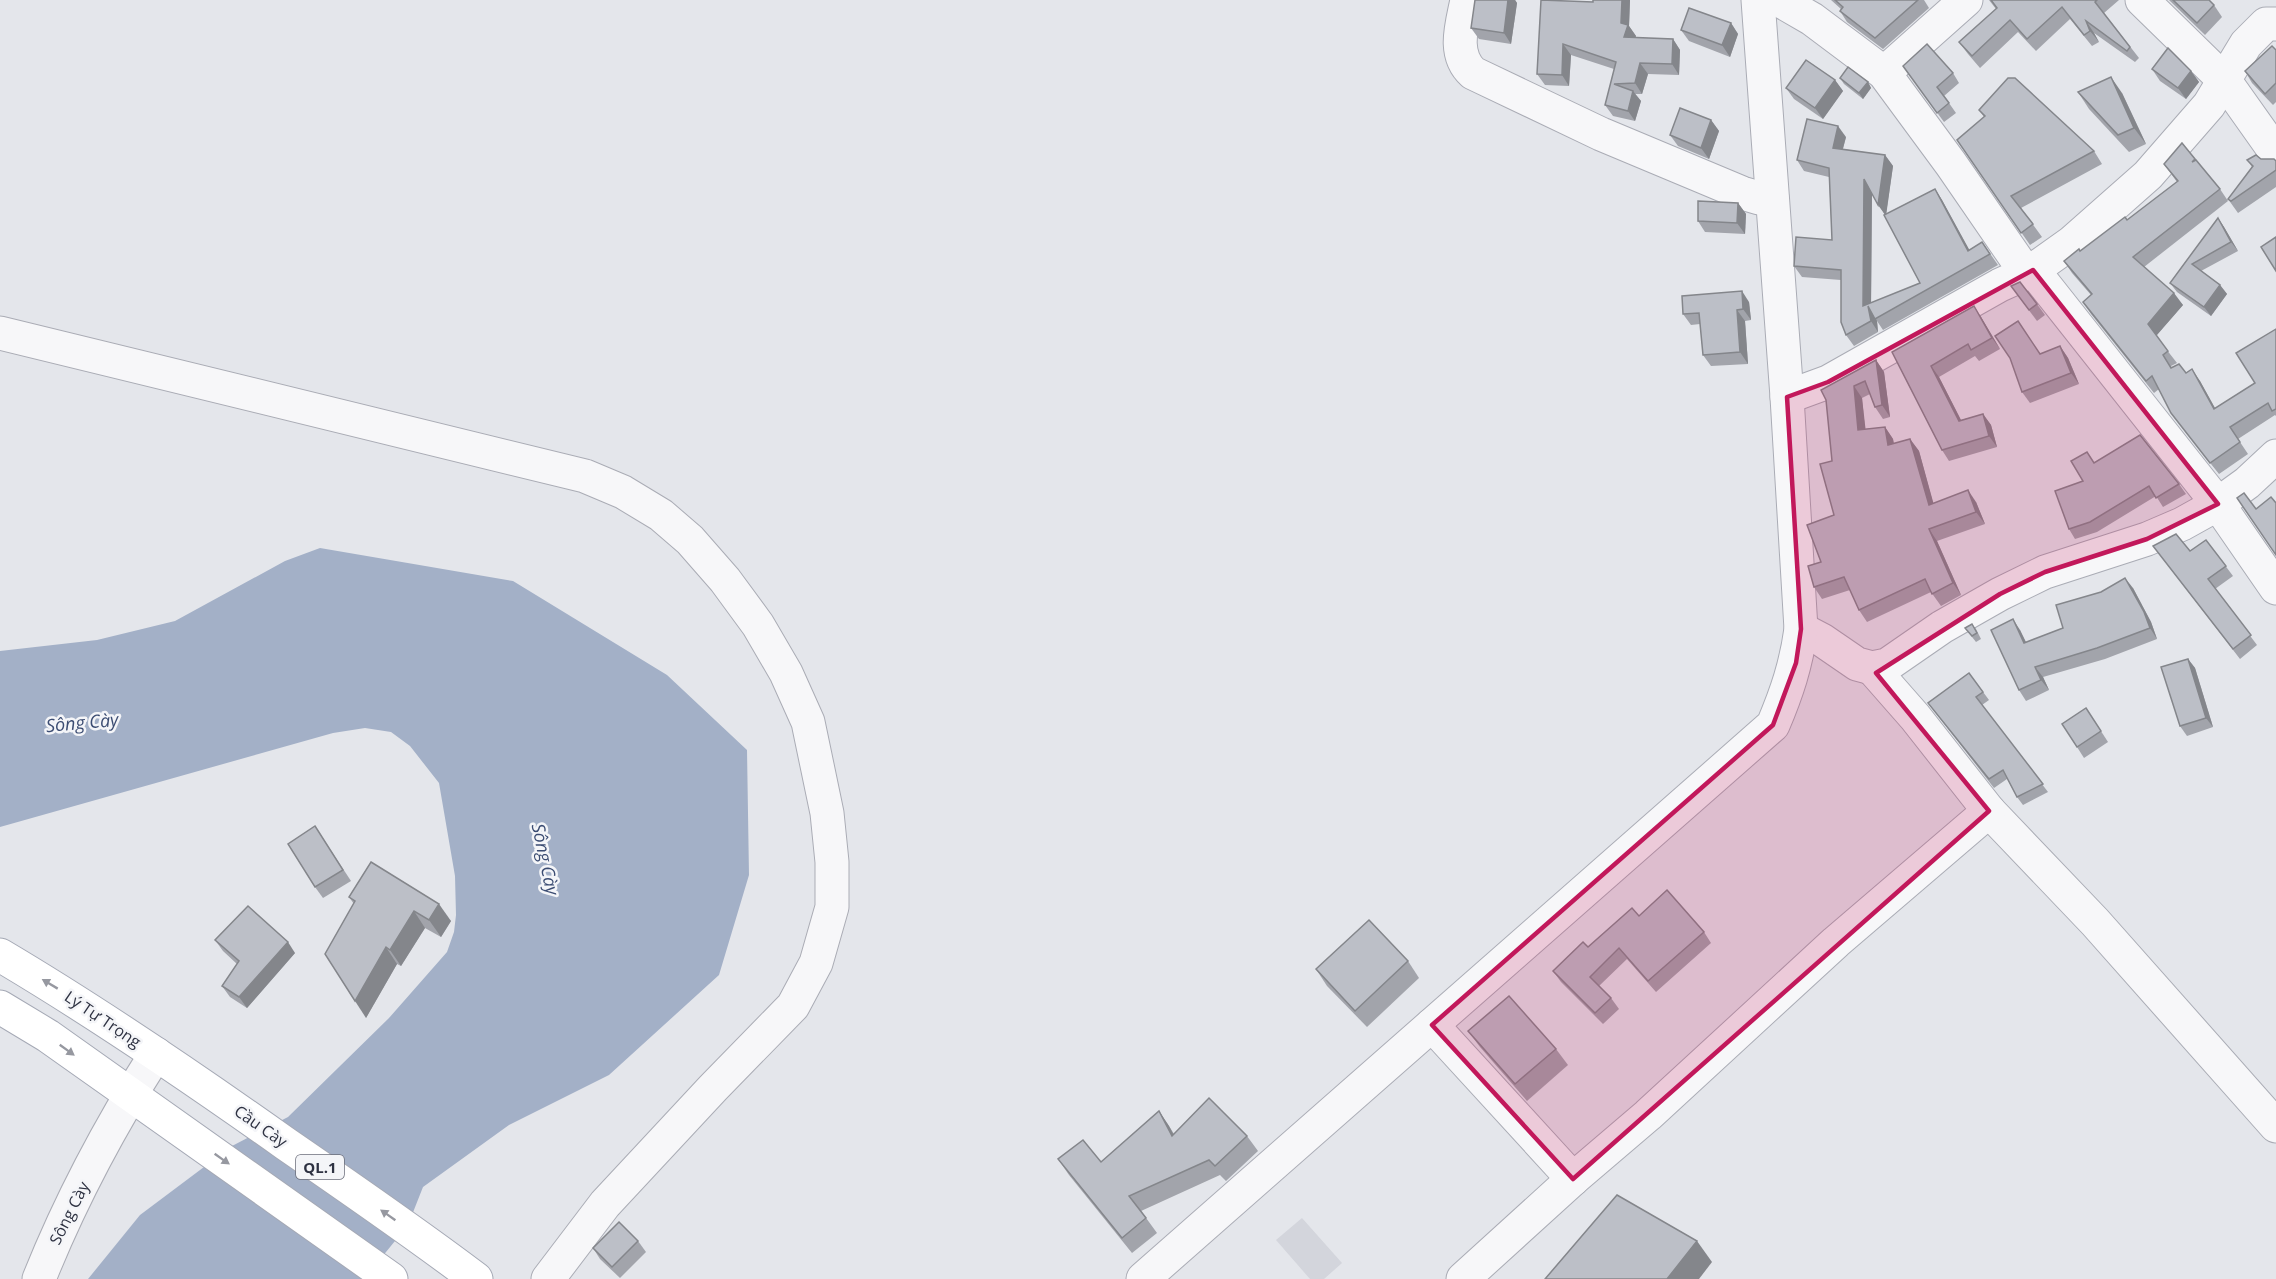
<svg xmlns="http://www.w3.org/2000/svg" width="2276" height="1279" viewBox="0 0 2276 1279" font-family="'Open Sans',sans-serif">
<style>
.built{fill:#d3d5dc}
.water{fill:#a3b0c7}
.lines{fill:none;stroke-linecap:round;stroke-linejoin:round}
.minor-casing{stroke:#aaacb5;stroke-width:35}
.major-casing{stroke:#a5a9b5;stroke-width:35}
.minor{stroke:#f7f7f9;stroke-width:33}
.major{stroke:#fff;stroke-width:33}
.wall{fill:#a2a4ab;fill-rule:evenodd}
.shaded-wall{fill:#84868b}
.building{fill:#bcbfc7;stroke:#84868b;stroke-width:1.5}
.oneway{fill:#9698a0}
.marked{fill:#c2185b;fill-opacity:0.2;stroke:#c2185b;stroke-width:4.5;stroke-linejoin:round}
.labels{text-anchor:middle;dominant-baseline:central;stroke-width:5;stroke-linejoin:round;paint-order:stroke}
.shield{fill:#f4f5f8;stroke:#696c79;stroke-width:1.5}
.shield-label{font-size:15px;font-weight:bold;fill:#2e3242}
.street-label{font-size:16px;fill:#2e3242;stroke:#f4f5f8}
.water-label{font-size:18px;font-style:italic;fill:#3b4c72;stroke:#f4f5f8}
</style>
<rect width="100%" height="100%" fill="#e4e6eb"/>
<polygon class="built" points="1302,1218 1342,1263 1324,1279 1310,1279 1276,1240"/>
<polygon class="water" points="320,548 513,581 667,675 747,750 749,875 719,975 609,1075 509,1125 423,1187 408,1225 364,1279 88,1279 140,1215 232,1146 288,1117 389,1018 447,952 454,932 456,915 455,876 439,783 410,746 391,732 365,728 333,733 0,827 0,651 97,640 175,621 285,561"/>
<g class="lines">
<defs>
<g id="minor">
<path d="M1467 0C1462 25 1452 54 1473 73L1601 134 1742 193 1759 198H1772"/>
<polyline points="1779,0 1812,19 1884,73 1951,164 2026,273"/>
<polyline points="2142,0 2225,81 2276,153"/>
<polyline points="1884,73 1966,0"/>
<polyline points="0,333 585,476 623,492 661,515 690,540 725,580 758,625 786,673 808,722 827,813 832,862 832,907 816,963 793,1006 713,1088 605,1204 548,1279"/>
<polyline points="1787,397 1828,382 2000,285 2033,270 2071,243 2148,175 2209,105 2246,44 2266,24 2276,24"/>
<polyline points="2276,456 2247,483 2218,504 2276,588"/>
<polyline points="1801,629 1822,640 1857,664 1872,668 1887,665 1942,627 2000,594 2045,572 2147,539 2182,524 2218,504 2033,270"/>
<polyline points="1872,668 1915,717 1989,811 2095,922 2276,1126"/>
<polyline points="1432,1025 1573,1179"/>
<path d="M39 1279C69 1204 112 1123 156 1054"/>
<path d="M1143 1279 1773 725C1787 692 1796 665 1801 629L1787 397 1758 0"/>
<polyline points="1463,1279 1573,1179 1648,1115 1836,942 1989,811"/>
</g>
<g id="major">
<path d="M0 955C98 1013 193 1078 286 1144 350 1188 414 1232 476 1279"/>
<polyline points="0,1007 48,1036 391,1279"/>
</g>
</defs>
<use href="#minor" class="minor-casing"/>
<use href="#major" class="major-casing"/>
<use href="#minor" class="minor"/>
<use href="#major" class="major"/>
</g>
<g class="wall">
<polygon points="1475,0 1515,0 1517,3 1511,44 1479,39 1471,28"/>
<polygon points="1593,0 1630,0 1629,26 1636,36 1635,38 1673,39 1680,50 1679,75 1648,74 1642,94 1635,94 1641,101 1635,121 1613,116 1605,105 1614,69 1571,55 1569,86 1545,85 1537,74 1593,2"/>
<polygon points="1831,0 1924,0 1929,8 1883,49 1847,22 1840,11 1841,9"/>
<polygon points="1989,0 2119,0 2104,13 2139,58 2135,62 2094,33 2099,42 2092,46 2070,19 2036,51 2018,32 1980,68 1968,54 1959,42 1996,9"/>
<polygon points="2169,0 2209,0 2214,5 2222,17 2205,35"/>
<polygon points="1731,23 1738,34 1730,57 1689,41 1681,30"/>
<polygon points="2276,50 2276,102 2273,105 2252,83 2245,71"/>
<polygon points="1903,66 1953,73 1959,83 1944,96 1956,113 1944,122"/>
<polygon points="2152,69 2191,71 2199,82 2186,99 2160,81"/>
<polygon points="1840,78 1868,82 1871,88 1863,99 1844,84"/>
<polygon points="1835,80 1843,91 1823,119 1794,99 1786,88"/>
<polygon points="2078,92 2122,93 2146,144 2129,152 2089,109"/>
<polygon points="1979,110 2094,151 2102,164 2021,208 2042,237 2030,245 1957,140 1984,117"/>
<polygon points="1711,120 1719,131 1709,159 1678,146 1670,135"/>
<path d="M1846 137 1843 149 1885 155 1893 166 1886 214 1935 189 1942 200 1969 250 1982 242 1998 265 1883 330 1877 321 1878 332 1854 346 1846 335 1841 280 1802 277 1794 266 1832 240 1829 177 1804 171 1797 160ZM1872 193 1885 215 1920 283 1871 303Z"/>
<polygon points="2182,143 2220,189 2228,201 2144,267 2183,305 2156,336 2177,363 2171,366 2172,368 2186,373 2200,381 2215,408 2255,383 2276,329 2276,416 2275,415 2238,439 2248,454 2219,474 2180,425 2171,413 2159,389 2154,393 2091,314 2083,302 2091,295 2072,273 2064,261 2080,251 2127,220 2177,182 2164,164"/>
<polygon points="2261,159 2276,161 2276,187 2238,213 2228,199 2252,167 2247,160"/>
<polygon points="1738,203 1746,214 1745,234 1705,232 1698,221"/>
<polygon points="2218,218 2224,227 2238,251 2201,271 2220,285 2227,294 2211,316 2177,292 2170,283"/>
<polygon points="2019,297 2037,304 2045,315 2037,321"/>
<polygon points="1749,302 1751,320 1745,321 1748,364 1711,366 1703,355 1700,324 1691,325 1683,314"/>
<polygon points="1981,317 2000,349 1979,361 1975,356 1939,377 1961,420 1983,414 1991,425 1997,447 1949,461 1942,450 1892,352"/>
<polygon points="2060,346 2068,358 2079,384 2030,403 2022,392 2040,354"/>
<polygon points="1876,360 1884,372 1890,417 1883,419 1875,407 1870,394 1862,398 1865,429 1885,427 1893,439 1894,444 1910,439 1919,451 1933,503 1976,502 1985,524 1937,541 1961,595 1941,606 1931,592 1867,622 1859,610 1850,590 1822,599 1814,587 1834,515 1832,461 1826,400"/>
<polygon points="2094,463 2179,484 2186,494 2163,507 2156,496 2097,532 2075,539 2069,529 2083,481"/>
<polygon points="2206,540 2233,576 2215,589 2257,645 2240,659 2153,546 2190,551"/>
<polygon points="2133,588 2151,622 2157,639 2105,659 2043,677 2049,690 2026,701 2019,690 2020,630 2026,642 2063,628"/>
<polygon points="1972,624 1976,629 1981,639 1976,642 1965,628"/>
<polygon points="2188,659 2195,668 2213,727 2187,736 2180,726"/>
<polygon points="1969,673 1989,700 1982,705 2048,792 2023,805 2017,797 2007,779 1994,788 1928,703"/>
<polygon points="2086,708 2108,742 2084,758 2077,747"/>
<polygon points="315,826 351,881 323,898 315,887"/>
<polygon points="371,862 451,921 441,937 425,928 401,966 397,964 366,1018 354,904 349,897"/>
<polygon points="1639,916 1704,932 1711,943 1656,992 1627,959 1599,986 1611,998 1619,1009 1603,1024 1561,982 1553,971 1588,947"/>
<polygon points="215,940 295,953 247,1008 230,997 222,986 237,964 223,951"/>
<polygon points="1408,961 1419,978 1367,1027 1327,986 1316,969"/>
<polygon points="1468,1031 1556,1049 1568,1065 1527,1101 1480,1047"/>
<polygon points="1159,1111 1169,1126 1174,1134 1247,1136 1258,1151 1226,1181 1220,1175 1141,1211 1157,1233 1132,1253 1069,1175 1058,1159 1101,1162"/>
<polygon points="638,1241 646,1252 620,1278 600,1259 593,1248"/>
</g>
<g class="shaded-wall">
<polygon points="1508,0 1515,0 1517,3 1511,44 1504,33"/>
<polygon points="1622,0 1630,0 1629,26 1636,36 1632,48 1624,37 1621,23"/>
<polygon points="2086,21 2094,33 2099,42 2090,31"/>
<polygon points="1731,23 1738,34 1730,57 1722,45"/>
<polygon points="1673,39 1680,50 1679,75 1672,64"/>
<polygon points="1563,44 1571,55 1569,86 1562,75"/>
<polygon points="1640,63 1648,74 1642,94 1635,83"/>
<polygon points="2191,71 2199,82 2186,99 2178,88"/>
<polygon points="2111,77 2122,93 2146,144 2134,128"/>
<polygon points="1835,80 1843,91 1823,119 1815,108"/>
<polygon points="1868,82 1871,88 1863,99 1859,93"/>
<polygon points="1633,91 1641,101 1635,121 1628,111"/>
<polygon points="1711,120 1719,131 1709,159 1701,148"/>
<polygon points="1838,126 1846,137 1840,159 1833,148"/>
<polygon points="1885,155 1893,166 1886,216 1878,205"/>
<polygon points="1864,179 1872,190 1871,309 1877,321 1878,332 1871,321 1863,306"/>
<polygon points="1935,189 1942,200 1976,262 1968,251"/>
<polygon points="1738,203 1746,214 1745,234 1737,223"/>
<polygon points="2218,218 2224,227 2238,251 2231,242"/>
<polygon points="2220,285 2227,294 2211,316 2204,307"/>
<polygon points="1742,291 1749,302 1751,320 1743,309"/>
<polygon points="2174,293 2183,305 2156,336 2148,324"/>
<polygon points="1974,306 1981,317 2000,349 1992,338"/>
<polygon points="1737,310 1745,321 1748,364 1740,352"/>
<polygon points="2060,346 2068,358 2079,384 2071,373"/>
<polygon points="1876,360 1884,372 1890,417 1882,405"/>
<polygon points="1931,366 1939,377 1967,432 1959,421"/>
<polygon points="2192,369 2200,381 2222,421 2214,409"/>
<polygon points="1854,386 1862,398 1867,442 1858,430"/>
<polygon points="1983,414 1991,425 1997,447 1989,436"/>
<polygon points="1885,427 1893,439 1896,457 1888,445"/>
<polygon points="1910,439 1919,451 1937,516 1929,505"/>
<polygon points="1968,490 1976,502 1985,524 1976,512"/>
<polygon points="1929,529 1937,541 1961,595 1953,583"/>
<polygon points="2125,578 2133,588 2151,622 2157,639 2150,628"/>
<polygon points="2013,619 2020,630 2031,653 2024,643"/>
<polygon points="2188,659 2195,668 2213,727 2206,718"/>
<polygon points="2035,667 2043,677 2049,690 2041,680"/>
<polygon points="439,904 451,921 441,937 429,920"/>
<polygon points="414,911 425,928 401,966 390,950"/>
<polygon points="288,942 295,953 247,1008 239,997"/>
<polygon points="386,947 397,964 366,1018 355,1001"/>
<polygon points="1159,1111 1169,1126 1182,1151 1172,1136"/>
<polygon points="1697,1241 1712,1262 1699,1279 1667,1279"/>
</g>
<g class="building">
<polygon points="1475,0 1508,0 1504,33 1471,28"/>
<polygon points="1541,0 1593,2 1593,0 1622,0 1621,23 1628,25 1624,37 1673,39 1672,64 1640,63 1635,83 1614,84 1633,91 1628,111 1605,105 1616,62 1563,44 1562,75 1537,74"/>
<polygon points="1835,0 1918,0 1875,38 1840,11 1843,7"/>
<polygon points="1991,0 2097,0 2095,2 2130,47 2127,51 2086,21 2090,31 2084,35 2062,7 2027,39 2010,20 1972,56 1959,42 1997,8"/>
<polygon points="2173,0 2209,0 2214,5 2197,23"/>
<polygon points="1689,8 1731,23 1722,45 1681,30"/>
<polygon points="1927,44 1953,73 1937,87 1949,103 1937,113 1903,66"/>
<polygon points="2272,46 2276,50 2276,83 2265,94 2245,71"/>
<polygon points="2168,48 2191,71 2178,88 2152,69"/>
<polygon points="1806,60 1835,80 1815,108 1786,88"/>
<polygon points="1848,67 1868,82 1859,93 1840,78"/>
<polygon points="2111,77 2134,128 2118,135 2078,92"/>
<polygon points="2008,78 2015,78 2094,151 2011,196 2033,224 2021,233 1957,140 1985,116 1979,110"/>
<polygon points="1680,108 1711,120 1701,148 1670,135"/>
<polygon points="1807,119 1838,126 1833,148 1885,155 1878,205 1864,179 1863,306 1920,283 1884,215 1935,189 1968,251 1982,242 1990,254 1875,319 1868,306 1871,321 1846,335 1841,322 1841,270 1794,266 1796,237 1832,240 1829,168 1797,160"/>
<polygon points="2182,143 2195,159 2192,162 2196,160 2220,189 2133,257 2174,293 2148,324 2168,351 2163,355 2171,368 2179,364 2186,373 2192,369 2214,409 2255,383 2236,353 2276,329 2276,409 2272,411 2268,403 2230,427 2240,442 2210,463 2171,413 2152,376 2146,381 2083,302 2092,294 2064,261 2079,249 2080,251 2125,217 2127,220 2178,181 2164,164"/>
<polygon points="2256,155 2261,159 2274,159 2276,161 2276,170 2231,201 2228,199 2253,166 2247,160"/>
<polygon points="1698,201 1738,203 1737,223 1698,221"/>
<polygon points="2218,218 2231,242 2192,264 2220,285 2204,307 2170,283"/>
<polygon points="2276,237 2276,271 2261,247"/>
<polygon points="2020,282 2037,304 2029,310 2011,286"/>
<polygon points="1742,291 1743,309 1737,310 1740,352 1703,355 1699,313 1683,314 1682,296"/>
<polygon points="1974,306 1992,338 1971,350 1968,344 1931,366 1959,421 1983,414 1989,436 1942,450 1892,352"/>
<polygon points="2018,321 2040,354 2060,346 2071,373 2022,392 2010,358 1995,336"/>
<polygon points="1876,360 1882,405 1875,407 1865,381 1854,386 1858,430 1885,427 1888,445 1910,439 1929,505 1968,490 1976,512 1929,529 1953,583 1932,594 1925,579 1859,610 1844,577 1814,587 1808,566 1821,562 1807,525 1834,515 1820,464 1832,461 1826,400 1821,390"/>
<polygon points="2140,435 2179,484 2156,498 2149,486 2090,522 2069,529 2055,491 2083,481 2071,461 2087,452 2094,463"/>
<polygon points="2244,493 2256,509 2271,497 2276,503 2276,555 2237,498"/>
<polygon points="2176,534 2190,551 2206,540 2226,566 2208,579 2251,635 2233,649 2153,546"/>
<polygon points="2125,578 2144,612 2150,628 2097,648 2035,667 2041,680 2019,690 1991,630 2013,619 2024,643 2063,628 2056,605 2101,592"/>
<polygon points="1972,624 1977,633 1972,636 1965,628"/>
<polygon points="2188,659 2206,718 2180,726 2161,667"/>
<polygon points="1969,673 1983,692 1976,697 2043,784 2017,797 2003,770 1989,779 1928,703"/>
<polygon points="2086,708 2101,731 2077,747 2062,724"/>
<polygon points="315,826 343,870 315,887 288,844"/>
<polygon points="371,862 439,904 429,920 414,911 390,950 386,947 355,1001 325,954 355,901 349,897"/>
<polygon points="1667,890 1704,932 1648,981 1619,948 1590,977 1611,998 1595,1013 1553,971 1583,942 1588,947 1632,908 1639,916"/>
<polygon points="248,906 288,942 239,997 222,986 239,961 215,940"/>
<polygon points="1369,920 1408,961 1355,1011 1316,969"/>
<polygon points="1509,996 1556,1049 1515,1084 1468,1031"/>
<polygon points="1209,1098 1247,1136 1215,1166 1209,1160 1129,1196 1146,1218 1122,1238 1058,1159 1083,1140 1101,1162 1159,1111 1172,1136"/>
<polygon points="1617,1195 1697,1241 1667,1279 1545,1279"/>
<polygon points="619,1222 638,1241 612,1267 593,1248"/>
</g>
<defs><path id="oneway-solid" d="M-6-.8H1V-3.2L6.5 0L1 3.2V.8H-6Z" transform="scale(1.5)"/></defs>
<g class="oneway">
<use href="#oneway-solid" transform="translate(50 984) rotate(-149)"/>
<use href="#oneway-solid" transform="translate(67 1050) rotate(36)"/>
<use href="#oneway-solid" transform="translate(222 1159) rotate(35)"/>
<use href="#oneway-solid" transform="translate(388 1215) rotate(-145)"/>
</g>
<path class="marked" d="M2033 270 2218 504 2147 539 2045 572 2000 594 1876 673 1989 811 1573 1179 1432 1025 1773 725 1796 663 1801 629 1787 397 1828 382Z"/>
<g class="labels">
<rect class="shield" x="296" y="1155" width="48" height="24" rx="4.5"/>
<g class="shield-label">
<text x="320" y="1167">QL.1</text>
</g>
<g class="street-label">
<text transform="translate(103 1019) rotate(34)">Lý Tự Trọng</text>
<text transform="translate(261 1126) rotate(35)">Cầu Cày</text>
<text transform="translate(69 1213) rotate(-63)">Sông Cày</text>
</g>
<g class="water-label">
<text transform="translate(82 722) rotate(-5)">Sông Cày</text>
<text transform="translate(546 859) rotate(78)">Sông Cày</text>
</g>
</g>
</svg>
